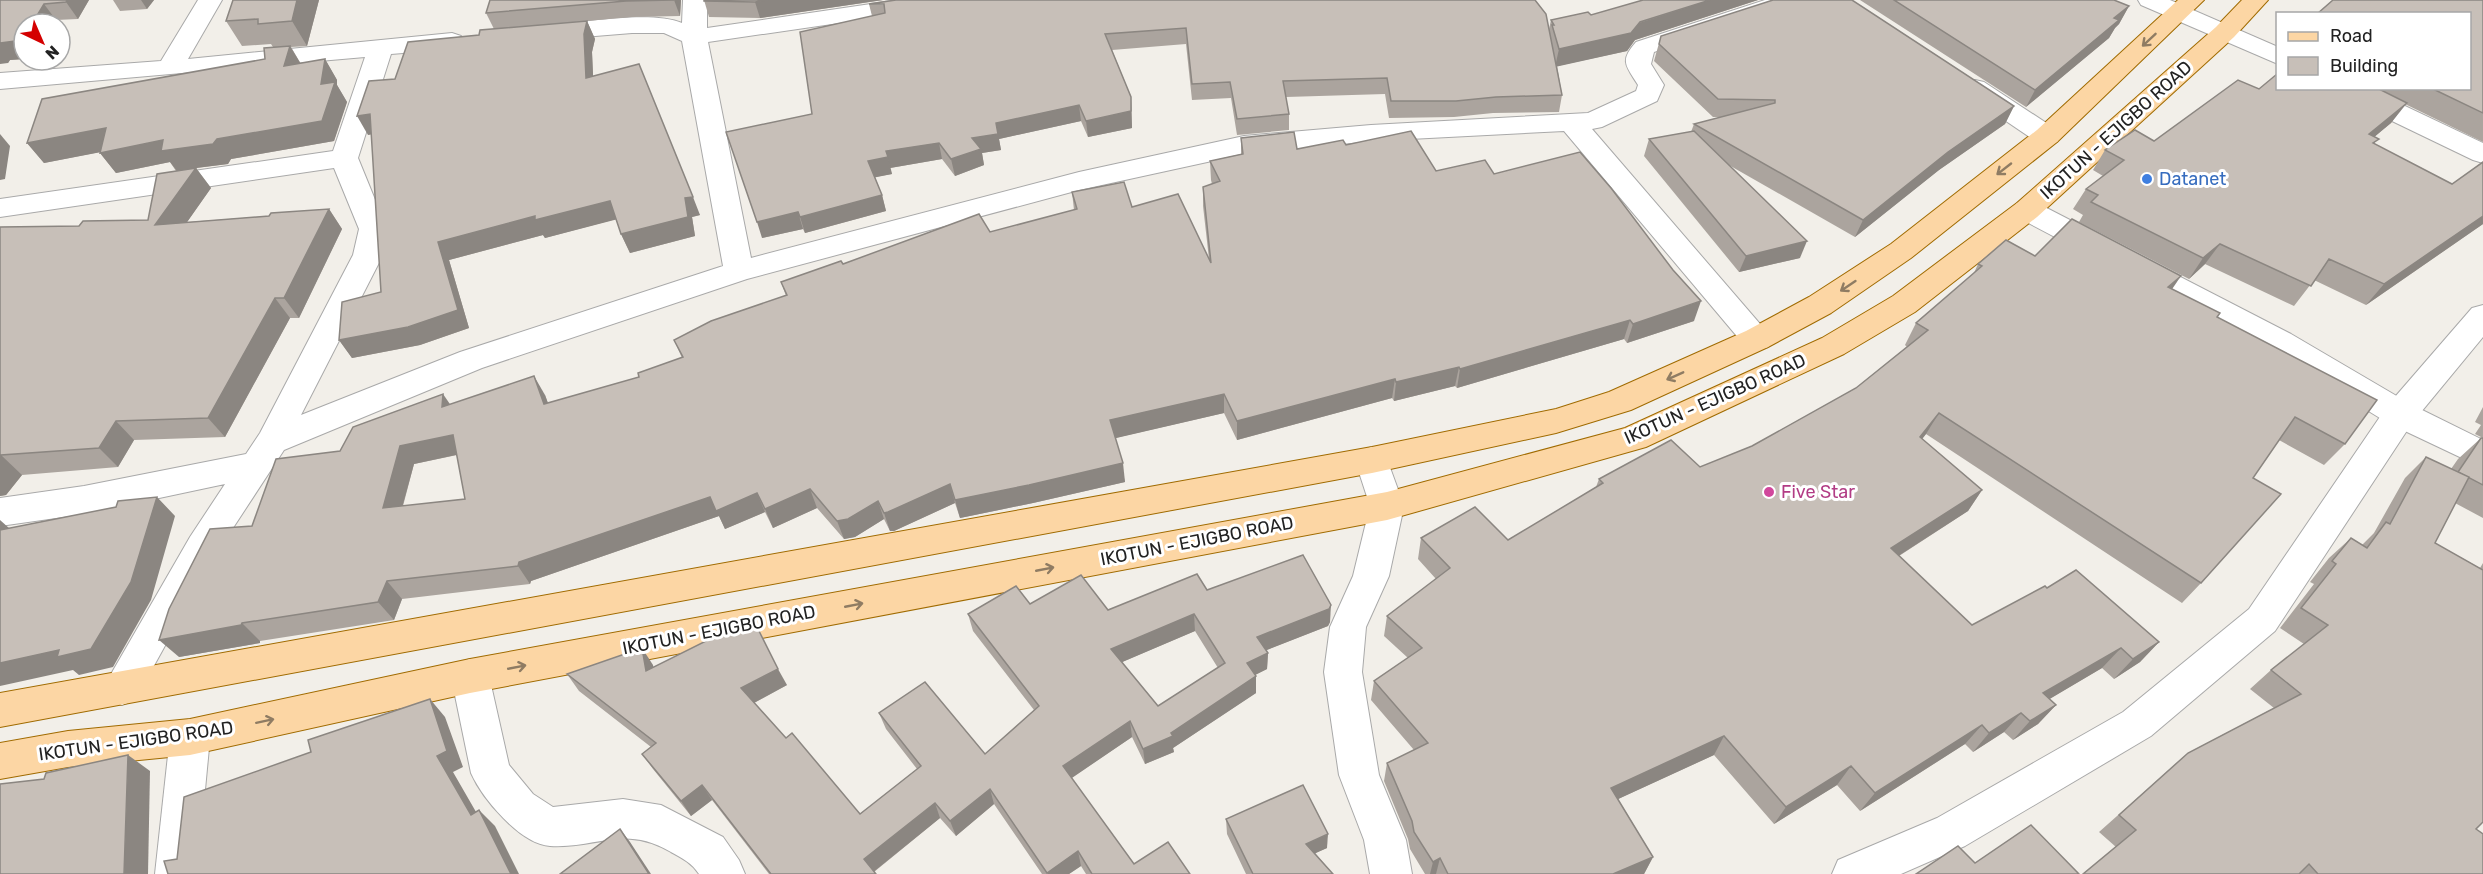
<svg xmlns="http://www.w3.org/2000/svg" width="2483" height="874" viewBox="0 0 2483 874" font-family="Rubik,sans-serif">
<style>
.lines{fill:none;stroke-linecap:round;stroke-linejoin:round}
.minor-casing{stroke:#a9a9a9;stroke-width:2}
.tertiary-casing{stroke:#a9a9a9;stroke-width:2}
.primary-casing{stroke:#a06b00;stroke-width:2}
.minor{fill:#fff;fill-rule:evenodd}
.tertiary{fill:#fff;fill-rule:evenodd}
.primary{fill:#fcd6a4;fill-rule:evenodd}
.wall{fill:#aba49e;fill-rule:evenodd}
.shaded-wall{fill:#8b8681}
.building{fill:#c7bfb8;stroke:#8b8681;stroke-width:1.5;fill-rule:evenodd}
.oneway{stroke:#8f7c63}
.shop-dot{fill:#3f7fe0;stroke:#fff;stroke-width:2}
.hotel-dot{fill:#d1479c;stroke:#fff;stroke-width:2}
.labels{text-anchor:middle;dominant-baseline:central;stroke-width:6;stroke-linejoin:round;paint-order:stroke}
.street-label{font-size:18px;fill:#222;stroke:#fff}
.shop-label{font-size:18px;fill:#366cbe;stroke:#fff;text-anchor:start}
.hotel-label{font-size:18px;fill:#b23c85;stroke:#fff;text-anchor:start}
</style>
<rect width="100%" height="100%" fill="#f2efe9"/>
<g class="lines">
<defs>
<g id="minor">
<path d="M198 0H222L188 59 452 33 461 36 465 41 461 46 452 49 391 54 358 158 387 229 383 255 301 415 460 352 723 266 682 41 664 33H632L546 40 537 38 534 33 537 28 546 26C582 23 650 10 682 23L683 0H707V28L898 0H960L957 5 948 7 708 42 751 258 1079 172 1244 136 1371 125 1588 113 1636 91 1638 85C1626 66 1619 61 1636 42L1765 0H1801L1798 5 1654 52 1651 64 1664 85 1657 101 1602 127 1592 129 1773 339 1768 347 1757 350 1746 347 1564 131 1371 141 1244 154 1079 190 747 279 482 368 284 450 214 557 135 700 122 705 109 700 103 688 190 537 225 484 84 514 0 526V498L84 486 246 454 260 433 353 255 359 229 334 168 0 217V199L333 151 365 57 0 89V73L161 61Z"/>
<polygon points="2138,0 2170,0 2278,47 2278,64 2141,5"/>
<polygon points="1975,80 1984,82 2057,130 2060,136 2057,142 2047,144 2037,142 1966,94 1962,88 1966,82"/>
<polygon points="2332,88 2367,88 2483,143 2483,163 2473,160 2336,94"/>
<polygon points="2483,305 2483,337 2412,423 2275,631 2151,736 1965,846 1901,874 1832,874 1838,860 1937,818 2123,712 2249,609 2388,405 2472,308"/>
<polygon points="1372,447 1384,451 1404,506 1389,576 1366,627 1362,672 1379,775 1406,840 1412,874 1370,874 1364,840 1339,775 1324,672 1330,627 1353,576 1370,506 1355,460 1360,451"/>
<path d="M470 659 483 664 489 676 509 765 533 794 553 807 623 799 661 805 723 837 739 860 745 874H699C692 863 682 858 671 852 623 824 597 849 550 846 520 844 482 798 471 773L451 676 457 664Z"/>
<polygon points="190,719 204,724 210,737 197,874 155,874 170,737 176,724"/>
</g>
<polygon id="tertiary" points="2027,201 2037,203 2291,334 2412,405 2483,440 2483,468 2388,423 2269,350 2017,217 2013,210 2017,203"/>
<g id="primary">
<polygon points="2178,0 2204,0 2057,142 1911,258 1831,313 1768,347 1631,410 1556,433 1372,473 0,727 0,693 1372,447 1556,409 1609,392 1746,331 1809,297 1891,244 2037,130"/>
<polygon points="2242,0 2268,0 2234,37 2037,217 1915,312 1844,354 1646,447 1387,520 470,693 190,755 68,767 0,779 0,743 68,731 190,719 470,659 1387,492 1625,428 1822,338 1893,296 2017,203 2216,27"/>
</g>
</defs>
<use href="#minor" class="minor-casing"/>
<use href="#tertiary" class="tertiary-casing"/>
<use href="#primary" class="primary-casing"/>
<use href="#minor" class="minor"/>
<use href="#tertiary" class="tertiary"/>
<use href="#primary" class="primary"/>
</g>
<g class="wall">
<polygon points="0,0 89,0 78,19 56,20 54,24 24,24 24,59 10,60 8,63"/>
<polygon points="113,0 154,0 147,9 120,11"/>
<polygon points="233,0 319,0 307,46 291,47 301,64 325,59 337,80 337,85 347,102 334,141 231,159 228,164 196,168 211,188 187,222 269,216 329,209 342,229 299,318 290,318 225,437 134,440 118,467 22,475 6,495 0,496 0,227 79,226 148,220 176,171 170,162 116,173 100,153 100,152 44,163 27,143 265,59 273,47 271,44 242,46 226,21"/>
<polygon points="490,0 681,0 680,16 632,17 587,21 595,39 592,52 593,76 700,215 692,217 695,236 630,253 621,234 616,219 545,238 543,235 449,260 469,328 420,345 352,358 339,340 381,292 372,134 368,135 395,79 494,29 486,13"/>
<polygon points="704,0 883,0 760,18 709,17"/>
<polygon points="1643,0 1758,0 1635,40 1627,51 1557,66 1562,95 1559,112 1493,113 1454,117 1389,118 1385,94 1286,97 1289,114 1289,130 1237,135 1231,98 1192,100 1186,44 1112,50 1131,97 1132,128 1088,137 1081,121 999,139 1001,150 982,153 984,165 955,176 942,159 890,168 892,174 875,177 882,195 886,211 805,233 803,229 762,238 812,114 872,16 869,4 1549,29 1551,20 1591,15"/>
<polygon points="1860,0 2114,0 2129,6 2119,24 2115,28 2109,38 2026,107"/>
<polygon points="2483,0 2483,142 2405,104 2391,123 2375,136 2375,144 2483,224 2366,305 2314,280 2294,306 2205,264 2189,279 2079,222 2083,215 2073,209 2086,189 2103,176 2093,170 2105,150 2154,141 2259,89 2469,88"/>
<polygon points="1661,36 2014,106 2005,124 1939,170 1855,237 1727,164 1800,258 1739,272 1644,156 1649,139 1691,132 1694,124 1721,117 1713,117 1654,61"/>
<path d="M1241 138 1297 149 1346 145 1436 171 1494 174 1694 321 1627 343 1624 339 1457 388 1455 386 1394 401 1392 398 1237 440 1224 413 1115 438 1125 482 1033 503 960 518 955 503 894 531H890L884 519 855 537 844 539 817 508 773 528 765 512 725 529 719 516 531 581 530 584 402 599 394 620 260 641V643L179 657 252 526 340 451 545 395 548 403 639 377 682 358 674 340 786 296 781 282 843 264 990 232 1074 210 1072 192 1132 207 1209 259 1203 206V187L1212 184 1211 180 1210 161 1241 154ZM457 455 465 499 403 506 414 464Z"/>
<polygon points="2035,256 2172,289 2217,317 2345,444 2324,465 2279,440 2253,478 2201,583 2182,603 1926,434 1922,439 1982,490 1968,511 1899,556 1972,625 2047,588 2159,642 2140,662 2114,679 2102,668 2049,699 2056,705 2038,724 2013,740 2004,732 1973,752 1965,744 1860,811 1837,785 1774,824 1714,755 1618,799 1653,857 1644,874 1425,874 1410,849 1408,839 1384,781 1387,763 1414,750 1371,700 1374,681 1408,658 1384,636 1387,616 1436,579 1418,559 1421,538 1508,540 1596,487 1599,479 1700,467 1752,446 1856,388 1907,347 1905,345 1916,323 1974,273 1978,264"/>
<polygon points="2483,407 2483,518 2455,503 2435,543 2480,568 2483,563 2483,822 2476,829 2483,874 2083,874 2116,847 2099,832 2188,753 2274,708 2250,689 2271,670 2304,644 2280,628 2314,584 2310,582 2329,558 2351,538 2362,545 2374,533 2405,478 2426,457 2451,469 2458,459 2481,438 2483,438 2475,434 2481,425 2475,422"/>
<path d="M1207 590 1330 622 1328 626 1266 650 1268 653 1267 669 1255 675 1256 693 1173 748 1174 752 1145 764 1132 737 1071 778 1134 864 1190 874H1086L1081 866 1069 874H1042L994 804 956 836 940 818 874 872 876 874H769L712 800 691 816 653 769 642 754 651 747 579 691 567 674 642 648 653 667 787 685 754 703 786 738 860 814 917 769 886 729 879 713 985 754 1034 710 973 631 968 614 1030 604 1108 610ZM1195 631 1218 668 1158 706 1122 662Z"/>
<polygon points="1226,819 1327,848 1315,853 1333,874 1246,874 1227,834"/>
</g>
<g class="shaded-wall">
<polygon points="67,0 89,0 78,19 66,2"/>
<polygon points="141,0 154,0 147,9"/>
<polygon points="297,0 319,0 307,46 292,21"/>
<polygon points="674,0 681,0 680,16"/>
<polygon points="768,0 883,0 760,18 755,2"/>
<polygon points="1710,0 1758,0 1635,40 1627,51 1555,67 1559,49"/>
<polygon points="44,4 56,20 54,24 32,24"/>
<polygon points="2129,6 2119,24 2115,28 2109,38 2026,107 2035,90 2114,18"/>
<polygon points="587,21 595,39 592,52 594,96 586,78 584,34"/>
<polygon points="24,39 24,59 10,60 8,63 0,64 0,43"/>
<polygon points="290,46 302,66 284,66"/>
<polygon points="325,59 337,80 337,85 347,102 334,141 231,159 228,164 196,168 211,188 171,245 155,225 177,171 170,162 116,173 100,153 163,140 217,139 321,84"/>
<polygon points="1131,97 1132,128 1088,137 1086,121"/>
<polygon points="2407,103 2391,123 2354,154 2369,134"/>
<polygon points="1079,105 1081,121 999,139 1001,150 982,153 984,165 955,176 951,159 972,138 996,123"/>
<polygon points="2014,106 2005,124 1939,170 1855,237 1863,220 1948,152"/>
<polygon points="370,114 381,132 368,135 357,116"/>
<polygon points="106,128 122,148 44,163 27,143"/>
<polygon points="0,134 10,146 5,179 0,180"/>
<polygon points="939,143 942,159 890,168 886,151"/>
<polygon points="888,157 892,174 872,178 868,161"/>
<polygon points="882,195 886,211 805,233 800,217"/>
<polygon points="693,197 700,215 692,217 695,236 630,253 621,234 685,198"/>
<polygon points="610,201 618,219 545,238 543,235 449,260 469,328 420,345 352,358 339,340 438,242 535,216"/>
<polygon points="329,209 342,229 299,318 284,298"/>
<polygon points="798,212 803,229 762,238 757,222"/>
<polygon points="2483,216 2483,224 2366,305 2384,284"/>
<polygon points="1807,241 1800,258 1739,272 1746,256"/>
<polygon points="2220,244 2205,264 2189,279 2203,258"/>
<polygon points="2181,276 2166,298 2168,287"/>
<polygon points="275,298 290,318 225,437 208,418"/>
<polygon points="1701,301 1694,321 1627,343 1633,324"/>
<polygon points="1630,320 1624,339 1457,388 1460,369"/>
<polygon points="1459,367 1455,386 1394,401 1396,382"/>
<polygon points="534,376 545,395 555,423 544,404"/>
<polygon points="1395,379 1392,398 1237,440 1237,421"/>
<polygon points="443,394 456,413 442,407"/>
<polygon points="1224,394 1224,413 1112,439 1110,420"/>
<polygon points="1939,413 1926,434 1907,458 1920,437"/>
<polygon points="116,421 134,440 118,467 99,448"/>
<polygon points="453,435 465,453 414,464 397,526 383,508 400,446"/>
<polygon points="1,455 22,475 6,495 0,496 0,457"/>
<polygon points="1123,463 1125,482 1033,503 960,518 955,500"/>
<polygon points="950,484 955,503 894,531 890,531 884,513"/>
<polygon points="810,489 817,508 773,528 765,509"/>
<polygon points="1982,490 1968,511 1878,569 1891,548"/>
<polygon points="757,493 765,512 725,529 719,516 531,581 530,584 518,566 519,562 710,497"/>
<polygon points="157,497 175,516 151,600 113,667 79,675 73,670 0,686 0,663"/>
<polygon points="878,501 884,519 855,537 844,539 837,521"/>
<polygon points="0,520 19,537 0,539"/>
<polygon points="387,581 402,599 394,620 378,602"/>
<polygon points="1331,605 1330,622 1328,626 1257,654 1257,637"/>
<polygon points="1194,614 1195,631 1113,666 1111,649"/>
<polygon points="242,623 260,641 260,643 179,657 159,640"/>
<polygon points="2159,642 2140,662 2114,679 2133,659"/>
<polygon points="642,648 653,665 657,687 646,671"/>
<polygon points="2121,648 2102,668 2026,713 2043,693"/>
<polygon points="1268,653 1267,669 1247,679 1247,663"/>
<polygon points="778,669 787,685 750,705 741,688"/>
<polygon points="1256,676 1256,693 1173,748 1174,752 1145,764 1143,749 1171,733"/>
<polygon points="430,699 445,717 463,767 453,772 487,831 471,815 437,756"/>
<polygon points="2056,705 2038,724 2013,740 2030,721"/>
<polygon points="2021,713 2004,732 1973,752 1989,733"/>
<polygon points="1130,721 1132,737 1066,782 1063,766"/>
<polygon points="1982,725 1965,744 1860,811 1875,793"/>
<polygon points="1724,736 1714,755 1603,806 1611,788"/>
<polygon points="128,755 150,771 148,874 124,874"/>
<polygon points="1851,766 1837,785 1774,824 1786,807"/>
<polygon points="702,785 712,800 691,816 681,801"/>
<polygon points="990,789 994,804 956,836 950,821"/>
<polygon points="935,803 940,818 872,873 864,859"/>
<polygon points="479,810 495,826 519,874 511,874"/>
<polygon points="620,829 630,842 651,874 649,874"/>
<polygon points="1328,834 1327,848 1305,858 1306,844"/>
<polygon points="1078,851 1081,866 1069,874 1048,874 1047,873"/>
<polygon points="1653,857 1644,874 1613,874"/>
<polygon points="1440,858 1436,874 1430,874 1433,862"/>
</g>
<g class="building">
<polygon points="0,0 67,0 66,2 44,4 32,24 24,24 23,40 0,43"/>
<polygon points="233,0 297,0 292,21 258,24 258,19 226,21"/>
<polygon points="490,0 674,0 626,1 486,13"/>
<polygon points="704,0 768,0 755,2 704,1"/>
<polygon points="896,0 1535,0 1546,14 1562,95 1496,97 1456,101 1391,101 1387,78 1283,81 1289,114 1237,119 1230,82 1192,84 1186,28 1105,34 1131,97 1131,111 1086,121 1079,105 996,123 998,134 972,138 981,149 951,159 939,143 886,151 888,157 868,161 882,195 800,217 798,212 757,222 726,132 812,114 800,32 885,13 884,4 869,4"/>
<polygon points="1643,0 1710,0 1640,22 1631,33 1559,49 1552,25 1554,25 1551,20 1588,12 1591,15"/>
<polygon points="1773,0 1852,0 2014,106 1948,152 1863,220 1694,124 1775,103 1775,100 1718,99 1659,44 1661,36"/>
<polygon points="1894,0 2114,0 2129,6 2114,18 2119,20 2035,90"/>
<polygon points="2333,0 2483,0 2483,113 2431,88 2469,88 2469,14 2317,14"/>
<polygon points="587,21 584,34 586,78 639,64 693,197 685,198 688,217 621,234 610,201 535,220 535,216 438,242 458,310 408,327 339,340 342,302 381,292 370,114 357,116 369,81 395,79 408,42 479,35 480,30"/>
<polygon points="290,46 284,66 325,59 321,84 335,82 322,121 217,139 213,144 161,151 163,140 100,153 106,128 27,143 42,99 265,59 264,48"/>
<polygon points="2277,74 2277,88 2377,88 2407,103 2369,134 2379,139 2373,143 2452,184 2483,162 2483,216 2384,284 2329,259 2311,286 2220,244 2203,258 2091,202 2098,195 2086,189 2124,160 2105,150 2135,130 2154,141 2238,80 2259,89"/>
<path d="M1411 131 1436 171 1485 160 1494 174 1580 152 1611 188 1673 270 1701 301 1633 324 1630 320 1460 369 1459 367 1396 382 1395 379 1237 421 1224 394 1110 420 1123 463 1029 485 955 500 950 484 888 512 884 513 878 501 848 519 837 521 810 489 765 509 757 493 716 511 710 497 519 562 518 566 387 581 378 602 242 623 241 625 159 640 169 609 210 529 252 526 276 459 340 451 353 427 443 394 442 407 534 376 544 404 639 377 638 373 683 357 674 340 711 321 787 295 781 282 841 261 843 264 979 214 990 232 1077 209 1072 192 1124 182 1132 207 1178 194 1211 263 1203 187 1220 181 1210 161 1243 154 1241 138 1294 132 1297 149 1343 140 1346 145ZM453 435 465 499 383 508 400 446Z"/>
<polygon points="1694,131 1807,241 1746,256 1649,139"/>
<polygon points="196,168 155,225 269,216 271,213 329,209 284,298 275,298 208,418 116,421 99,448 1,455 0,457 0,227 79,226 83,221 148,220 157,174"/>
<polygon points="2072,219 2181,276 2168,287 2220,313 2217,317 2377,400 2345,444 2295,417 2253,478 2281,494 2201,583 1939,413 1920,437 1982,490 1891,548 1972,625 2045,586 2047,588 2076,570 2159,642 2133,659 2121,648 2043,693 2056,705 2030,721 2021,713 1989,733 1982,725 1875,793 1851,766 1786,807 1724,736 1611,788 1653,857 1613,874 1448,874 1440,858 1433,862 1414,832 1412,821 1387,763 1428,743 1374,681 1422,648 1387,616 1450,568 1421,538 1475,507 1508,540 1603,483 1599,479 1671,440 1700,467 1752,446 1856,388 1928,330 1916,323 1982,266 1978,264 2006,240 2035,256"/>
<polygon points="2481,438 2483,438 2483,485 2458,472"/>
<polygon points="2426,457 2469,477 2435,543 2483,570 2483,822 2476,829 2483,834 2483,874 2318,874 2309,864 2299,874 2083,874 2136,830 2119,815 2188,753 2301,694 2271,670 2328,625 2301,608 2336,564 2332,561 2351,538 2367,548 2386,522 2390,524"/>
<polygon points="157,497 131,582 91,649 57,657 59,650 0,663 0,530 116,507 118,501"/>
<path d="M1303 555 1331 605 1329 609 1257 637 1268 653 1247 663 1256 676 1171 733 1173 736 1143 749 1130 721 1063 766 1134 864 1168 842 1190 874H1092L1078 851 1047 873 990 789 950 821 935 803 864 859 876 874H771L702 785 681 801 642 754 656 743 567 674 642 648 646 671 734 627 755 623 778 669 741 688 786 738 792 733 860 814 921 766 879 713 925 682 985 754 1039 706 968 614 1016 586 1030 604 1081 575 1108 610 1197 574 1207 590ZM1194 614 1225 663 1158 706 1111 649Z"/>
<polygon points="430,699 447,751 437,756 471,815 479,810 511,874 168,874 164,861 177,859 184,797 311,752 308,740"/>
<polygon points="128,755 124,874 0,874 0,784 44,779 46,773"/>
<polygon points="1303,785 1328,834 1306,844 1333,874 1253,874 1226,819"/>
<polygon points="2031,825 2079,874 1916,874 1958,846 1975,863"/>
<polygon points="620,829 649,874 560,874"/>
</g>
<defs><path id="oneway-shaft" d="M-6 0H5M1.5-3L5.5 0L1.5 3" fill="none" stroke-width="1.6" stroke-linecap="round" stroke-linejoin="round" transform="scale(1.5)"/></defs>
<g class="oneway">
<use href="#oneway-shaft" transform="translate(2149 40) rotate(137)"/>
<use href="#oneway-shaft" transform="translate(2004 169) rotate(142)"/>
<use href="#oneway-shaft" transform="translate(1848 286) rotate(146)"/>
<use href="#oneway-shaft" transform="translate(1675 376) rotate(156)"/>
<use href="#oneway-shaft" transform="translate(1045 569) rotate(-11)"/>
<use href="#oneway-shaft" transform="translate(854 605) rotate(-11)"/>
<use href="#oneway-shaft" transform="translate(517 667) rotate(-11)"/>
<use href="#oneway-shaft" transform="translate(265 721) rotate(-12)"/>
</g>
<circle class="shop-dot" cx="2147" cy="179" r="6"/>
<circle class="hotel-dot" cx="1769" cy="492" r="6"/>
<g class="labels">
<g class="street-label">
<text transform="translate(2116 130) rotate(-42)">IKOTUN - EJIGBO ROAD</text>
<text transform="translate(1715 399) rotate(-24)">IKOTUN - EJIGBO ROAD</text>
<text transform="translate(1197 541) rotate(-11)">IKOTUN - EJIGBO ROAD</text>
<text transform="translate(719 630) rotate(-11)">IKOTUN - EJIGBO ROAD</text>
<text transform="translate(136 741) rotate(-8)">IKOTUN - EJIGBO ROAD</text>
</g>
<g class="shop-label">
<text x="2159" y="179">Datanet</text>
</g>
<g class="hotel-label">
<text x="1781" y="492">Five Star</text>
</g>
</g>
<rect x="2276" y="12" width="195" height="78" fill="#ffffff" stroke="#a7a7a7" stroke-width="1.5"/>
<rect x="2288" y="32" width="30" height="9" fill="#fcd6a4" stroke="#a7a7a7" stroke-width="1.5"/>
<text x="2330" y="42" font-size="18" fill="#222222">Road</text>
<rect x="2288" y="57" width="30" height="18" fill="#c7bfb8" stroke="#a7a7a7" stroke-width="1.5"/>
<text x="2330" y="72" font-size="18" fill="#222222">Building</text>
<g transform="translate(42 42) rotate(136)"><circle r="28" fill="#ffffff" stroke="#a7a7a7" stroke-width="1.5"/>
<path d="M0-4.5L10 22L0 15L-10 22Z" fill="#d40000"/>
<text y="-9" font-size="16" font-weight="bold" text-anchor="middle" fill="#222222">N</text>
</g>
</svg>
